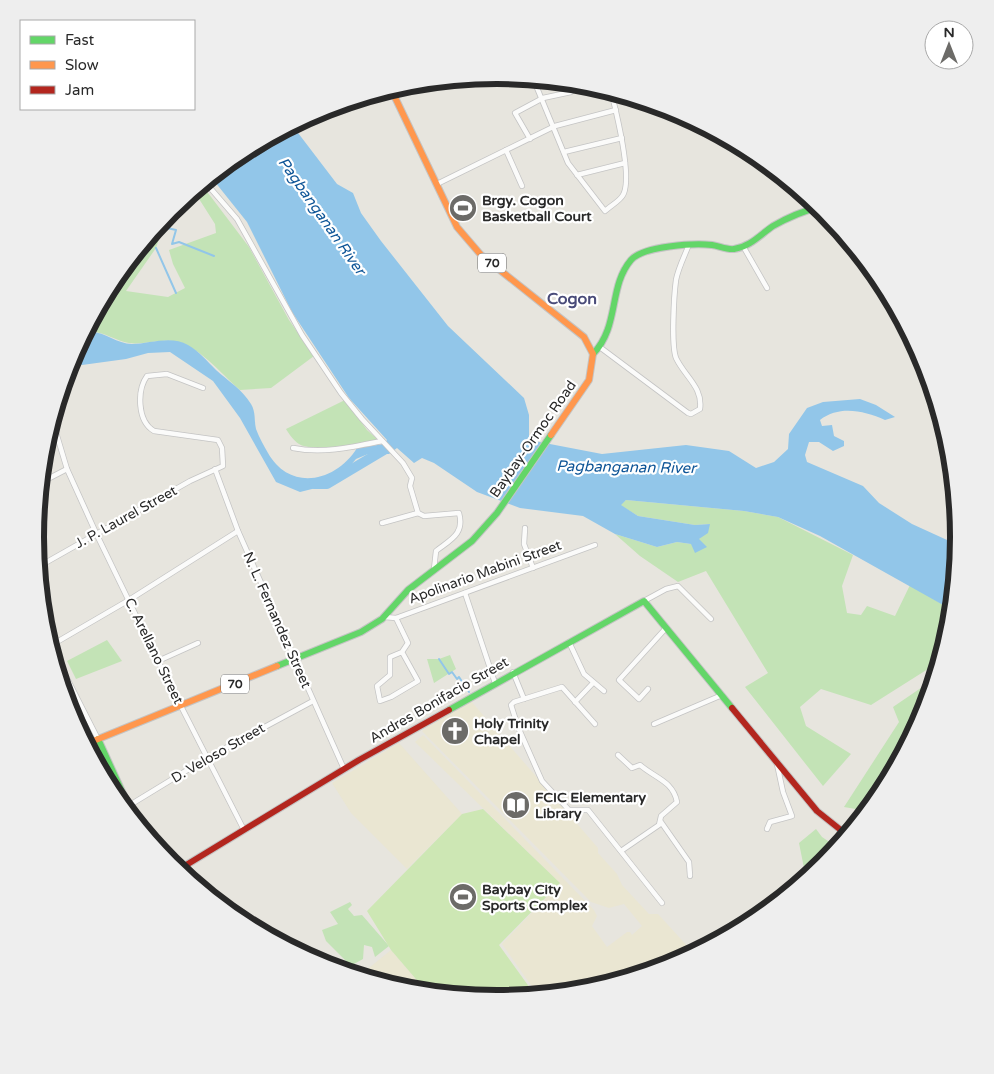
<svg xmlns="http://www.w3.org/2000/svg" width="994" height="1074" viewBox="0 0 994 1074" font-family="'Varela Round',sans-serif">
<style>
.education{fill:#eae6d2}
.green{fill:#c3e3b6}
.pitch{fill:#cde7b4}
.water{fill:#92c6e9}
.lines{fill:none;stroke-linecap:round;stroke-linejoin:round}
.stream{stroke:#92c6e9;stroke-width:2}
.river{stroke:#92c6e9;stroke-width:10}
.street-casing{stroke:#c4c4c4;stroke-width:6}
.fast-casing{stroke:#c4c4c4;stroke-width:8}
.slow-casing{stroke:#c4c4c4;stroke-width:8}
.jam-casing{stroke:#c4c4c4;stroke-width:8}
.street{stroke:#fbfbfa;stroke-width:4.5}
.fast{stroke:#63d668;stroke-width:6}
.slow{stroke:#ff974d;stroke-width:6}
.jam{stroke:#b3261e;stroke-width:6}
.labels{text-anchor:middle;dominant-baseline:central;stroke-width:4.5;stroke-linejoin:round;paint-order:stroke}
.shield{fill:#fff;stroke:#696969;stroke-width:1}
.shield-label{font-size:12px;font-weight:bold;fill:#292929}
.poi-label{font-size:14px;font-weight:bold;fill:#292929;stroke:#fff;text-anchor:start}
.street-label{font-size:14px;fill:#292929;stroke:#fff}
.water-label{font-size:15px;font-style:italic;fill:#0e5597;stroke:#fff}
.quarter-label{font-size:16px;font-weight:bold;fill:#494b79;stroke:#fff}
.rim{fill:none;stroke:#292929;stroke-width:6}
</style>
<rect width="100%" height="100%" fill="#e7e5de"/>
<g class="education">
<polygon points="470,700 598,848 598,853 617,874 622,885 649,914 658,914 690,949 661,968 587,990 538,995 502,944 560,883 415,742 423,735 594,910 597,916 592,926 607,947 627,932 630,932 632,935 642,926 624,904 609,908 591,902 422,731"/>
<polygon points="399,743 462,814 407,869 351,813 332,783"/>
<polygon points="391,950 427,992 407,990 359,976"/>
</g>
<g class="green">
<path d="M202 185 249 247 289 320 314 356 271 388 240 390C220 373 198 344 172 341 158 340 140 345 129 343 114 341 99 328 85 333L113 280 151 233 160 236 156 248 126 291 168 297 185 288 173 264 169 250 216 233 215 224 194 191Z"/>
<path d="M345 400 367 430 378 440C361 443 314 453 299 444 294 441 289 434 286 429Z"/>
<polygon points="626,500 744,511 778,517 853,555 842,586 847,613 861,615 867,606 895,616 910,585 952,610 950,627 939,662 871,705 821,689 800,707 806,726 851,754 823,786 745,687 768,673 706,571 678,582 640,556 615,534 657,547 677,542 691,544 699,539 710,524 695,525 638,516 620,505"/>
<polygon points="107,640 122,661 76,679 67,661"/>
<polygon points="450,655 456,669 434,683 427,659 439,659"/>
<path d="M934 679C920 726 898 774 867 811L844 807 899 722 893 707Z"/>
<polygon points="816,829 822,837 837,847 823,864 806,878 799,843"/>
<polygon points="350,902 352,905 348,909 354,916 362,915 389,946 375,957 372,947 364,945 363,959 354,964 360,971 358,973 326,941 322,930 338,924 330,912"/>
</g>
<g class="pitch">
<polygon points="464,195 475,215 462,221 452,201"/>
<polygon points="483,809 560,883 499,945 535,995 497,999 427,992 391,950 367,911 462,814"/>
</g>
<path class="water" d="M292 125 337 184 353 193 361 213 381 241 448 326 524 398 529 415V440L602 454 686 445 729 451 756 468 774 462 788 449 789 434 807 408 823 402 860 399 876 405 895 417 885 420C864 411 840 405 820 420L822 426 832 425 834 436 844 441V446L833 451 819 442H809L805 455 807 462 863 486 879 503 912 524 958 545 952 610 820 536 778 517 744 511 626 500 621 505 638 516 695 525 710 524 708 533 699 539 707 547 695 553 691 544 677 542 657 547 615 534 583 516 520 508 477 492 434 463 422 458 414 463 397 448 389 454H368L356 459 344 473 324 486 300 492 276 482 240 418 213 381 170 352 148 353 126 359 82 365 69 363 85 333C101 328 115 344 132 344 149 344 171 335 188 345 199 351 207 361 216 370 228 381 242 389 251 404 256 412 254 421 256 429 259 437 264 446 268 453 290 492 336 482 357 448L384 444 387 440 349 398 292 312 247 222 211 177 241 153Z"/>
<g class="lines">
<g class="stream">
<polyline points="158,226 176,230 172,244 179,242 214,256"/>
<polyline points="156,248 176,293"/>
<polyline points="439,659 449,674 452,672 457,679 459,677 469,692"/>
</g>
<polyline class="river" points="314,484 327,484 389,447"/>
<defs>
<g id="street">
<path d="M535 83 568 163 605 211C610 206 620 201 623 195 633 178 616 111 611 91"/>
<polyline points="530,139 515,113 543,98 571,92"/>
<polyline points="506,150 522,186"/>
<polyline points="564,152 622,138"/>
<polyline points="577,175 625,163"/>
<path d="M205 182 237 219 302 335 341 393 362 419 403 463 412 478 410 486 418 513 424 516 459 513C465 534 450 540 436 551L434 569"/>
<polyline points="437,184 555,126 616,110"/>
<polyline points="743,246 767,288"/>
<path d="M601 348 688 413 691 414 700 409C703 387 685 377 676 358 671 345 674 295 676 280 678 269 684 257 688 247"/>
<polyline points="52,419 67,469 96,533 158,661 244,830"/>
<path d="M293 448C323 454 353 447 382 441"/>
<polyline points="215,469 238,531 344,769"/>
<polyline points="40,483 67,469"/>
<polyline points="382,523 418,513"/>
<polyline points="525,528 524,544 533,568"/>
<path d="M38 567 190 481 223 466 222 448 218 440 154 431C137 421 137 390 147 376L167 374 203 388"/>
<polyline points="465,593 495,683"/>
<polyline points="644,601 666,589 678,586 711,619"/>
<polyline points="384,617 396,618 595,545"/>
<polyline points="396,618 408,643 402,652 390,657 390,675 377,686 380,701 391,697 418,681 402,652"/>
<polyline points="47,639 98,739"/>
<polyline points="569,642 584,674 604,691"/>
<polyline points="50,646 129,600 238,531"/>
<polyline points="158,661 198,643"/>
<polyline points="513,672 524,699"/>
<polyline points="648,689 639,699 619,680 666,628"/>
<polyline points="575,702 593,683"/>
<polyline points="595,724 562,687 514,702 511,705 518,727 542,781 569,810 588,810 662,903"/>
<polyline points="654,724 722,695"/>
<path d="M618 755 632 768 640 765C655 778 673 781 677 802L661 816 659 825 621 851"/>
<polyline points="125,808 207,758 313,701"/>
<polyline points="661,822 689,862 690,876"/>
<polyline points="767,829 770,822 792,816 783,792 777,764"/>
</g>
<g id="fast">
<path d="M593 354C620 326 608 287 631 260 643 246 694 243 712 245 719 246 727 250 734 249 750 247 761 234 773 226 787 218 803 211 819 207"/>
<polyline points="277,666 361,632 382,619 408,590 472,541 497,513 551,435"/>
<polyline points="449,710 644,601 732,708"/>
<polyline points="98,739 136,822"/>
</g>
<g id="slow">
<polyline points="391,89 457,227 481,255 584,337 593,354 589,380 551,435"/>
<polyline points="86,744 277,666"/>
</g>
<g id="jam">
<polyline points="732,708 817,811 847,835"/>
<polyline points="178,870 359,760 449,710"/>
</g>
</defs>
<use href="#street" class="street-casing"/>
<use href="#fast" class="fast-casing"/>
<use href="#slow" class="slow-casing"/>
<use href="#jam" class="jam-casing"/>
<use href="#street" class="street"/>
<use href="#fast" class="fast"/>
<use href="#slow" class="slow"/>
<use href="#jam" class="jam"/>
</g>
<defs>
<symbol id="stadium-disc" viewBox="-11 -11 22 22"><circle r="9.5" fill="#6c6b68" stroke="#fff"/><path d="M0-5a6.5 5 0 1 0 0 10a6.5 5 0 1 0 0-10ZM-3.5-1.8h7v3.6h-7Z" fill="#fff"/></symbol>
<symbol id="church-disc" viewBox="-11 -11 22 22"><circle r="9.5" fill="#6c6b68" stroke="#fff"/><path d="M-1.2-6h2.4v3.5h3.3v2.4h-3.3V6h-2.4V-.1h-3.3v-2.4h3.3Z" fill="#fff"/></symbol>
<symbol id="library-disc" viewBox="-11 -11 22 22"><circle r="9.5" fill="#6c6b68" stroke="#fff"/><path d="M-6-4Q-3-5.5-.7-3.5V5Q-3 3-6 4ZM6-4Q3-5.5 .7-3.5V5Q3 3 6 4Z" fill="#fff"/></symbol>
</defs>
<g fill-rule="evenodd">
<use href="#stadium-disc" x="447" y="192" width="32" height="32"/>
<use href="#church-disc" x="439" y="715" width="32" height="32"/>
<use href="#library-disc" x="500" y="789" width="32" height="32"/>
<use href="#stadium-disc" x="447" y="881" width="32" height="32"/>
</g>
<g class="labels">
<g class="shield">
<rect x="478" y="253.5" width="28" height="19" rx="4"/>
<rect x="221" y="674.5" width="28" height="19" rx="4"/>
</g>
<g class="shield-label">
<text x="492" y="263">70</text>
<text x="235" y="684">70</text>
</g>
<g class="poi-label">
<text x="482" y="200">Brgy. Cogon<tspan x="482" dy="16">Basketball Court</tspan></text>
<text x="474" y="723">Holy Trinity<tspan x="474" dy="16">Chapel</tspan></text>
<text x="535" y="797">FCIC Elementary<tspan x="535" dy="16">Library</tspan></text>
<text x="482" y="889">Baybay City<tspan x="482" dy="16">Sports Complex</tspan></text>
</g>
<g class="street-label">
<text transform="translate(533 439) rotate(-55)">Baybay-Ormoc Road</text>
<text transform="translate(126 517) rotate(-29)">J. P. Laurel Street</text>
<text transform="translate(485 572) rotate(-20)">Apolinario Mabini Street</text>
<text transform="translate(277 620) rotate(66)">N. L. Fernandez Street</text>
<text transform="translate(154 651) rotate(64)">C. Arellano Street</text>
<text transform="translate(439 700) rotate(-30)">Andres Bonifacio Street</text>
<text transform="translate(218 753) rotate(-30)">D. Veloso Street</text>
</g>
<g class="water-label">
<text transform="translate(322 216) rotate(55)">Pagbanganan River</text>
<text transform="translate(626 467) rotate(1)">Pagbanganan River</text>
</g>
<g class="quarter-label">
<text x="572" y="299">Cogon</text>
</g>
</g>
<path d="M0 0H994V1074H0ZM44 537a453 453 0 1 1 906 0a453 453 0 1 1-906 0Z" fill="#eee" fill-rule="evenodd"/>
<path class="rim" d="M44 537a453 453 0 1 1 906 0a453 453 0 1 1-906 0Z"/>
<rect x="20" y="20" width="175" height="90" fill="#ffffff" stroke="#a9a9a9"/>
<rect x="30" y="36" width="25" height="8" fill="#63d668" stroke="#a9a9a9"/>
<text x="65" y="45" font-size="15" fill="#292929">Fast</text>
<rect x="30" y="61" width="25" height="8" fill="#ff974d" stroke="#a9a9a9"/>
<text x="65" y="70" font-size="15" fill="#292929">Slow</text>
<rect x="30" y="86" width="25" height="8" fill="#b3261e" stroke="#a9a9a9"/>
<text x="65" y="95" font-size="15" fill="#292929">Jam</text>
<g transform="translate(949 45)"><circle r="24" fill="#ffffff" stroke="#a9a9a9"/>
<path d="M0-4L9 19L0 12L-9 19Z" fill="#6c6b68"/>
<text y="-8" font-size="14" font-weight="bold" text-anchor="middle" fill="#292929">N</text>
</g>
</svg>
